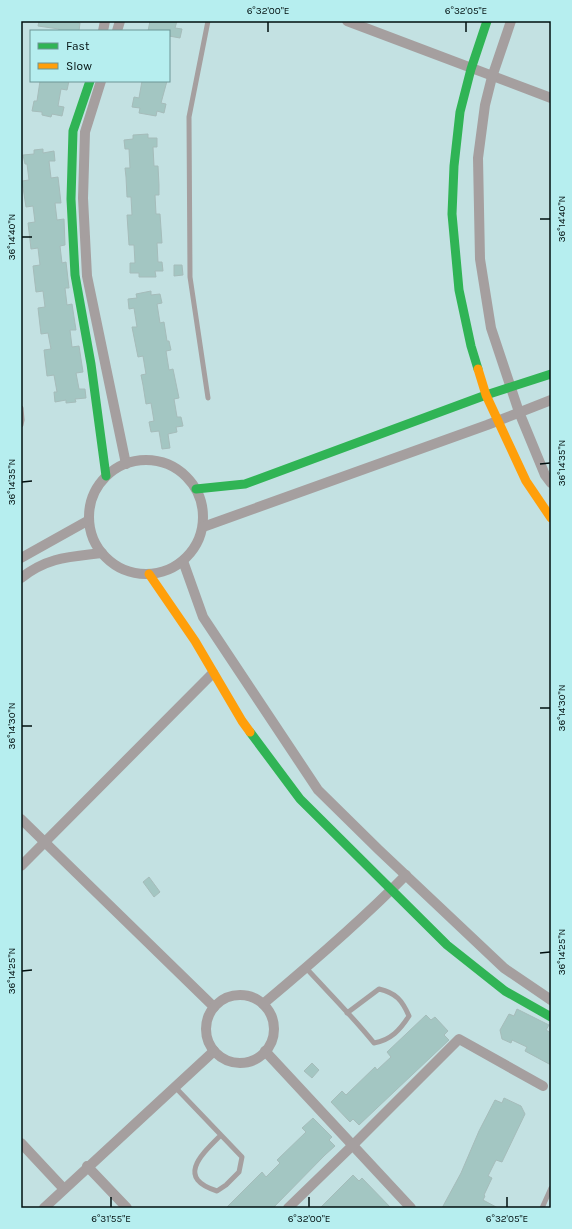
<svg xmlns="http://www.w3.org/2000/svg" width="572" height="1229" viewBox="0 0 572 1229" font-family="Karla,sans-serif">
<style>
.building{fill:#a3c6c2;stroke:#a5bcba}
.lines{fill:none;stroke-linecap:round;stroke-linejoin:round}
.lane{stroke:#a59f9f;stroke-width:5}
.street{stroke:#a59f9f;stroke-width:10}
.fast{stroke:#30b455;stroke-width:9}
.slow{stroke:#ff9f0a;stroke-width:9}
.ticks{fill:none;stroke:#000f0f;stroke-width:1.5}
.neatline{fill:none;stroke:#000f0f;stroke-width:1.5}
.ticks-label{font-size:10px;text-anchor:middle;fill:#000f0f}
</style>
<rect width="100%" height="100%" fill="#c3e1e2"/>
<g class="building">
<polygon points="39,21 73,21 80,23 79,31 59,31 59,29 38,26"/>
<polygon points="150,21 177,21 175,28 182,29 180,38 169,36 169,31 148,31"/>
<polygon points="40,81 69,81 67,90 61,89 58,106 64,107 62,116 52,114 51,117 42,115 42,112 32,111 34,101 37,101"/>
<polygon points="142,81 167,81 161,103 166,104 164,113 157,111 156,116 139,113 140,108 132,107 134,97 139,98"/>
<polygon points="148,134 148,138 157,138 157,147 153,147 154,166 158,166 159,185 159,195 155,195 156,214 160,214 162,243 157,243 158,262 162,262 163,271 155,271 156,277 139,277 139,273 130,273 130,263 135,263 134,245 129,245 127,215 132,215 131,197 127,197 126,177 125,168 130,168 129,149 125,149 124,140 133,139 133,135"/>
<polygon points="43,149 43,153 54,151 55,161 49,161 51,178 58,177 61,203 55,203 57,220 64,219 65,245 60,246 62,263 66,262 69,288 65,288 67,305 72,304 76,330 70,330 72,347 79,346 83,372 76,373 79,389 85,389 86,398 75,399 76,402 66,403 66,400 55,402 54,392 57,392 54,375 47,376 44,350 51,349 48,333 41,334 38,308 45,307 43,291 36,292 33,266 40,265 38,248 31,249 28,223 35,222 33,206 26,207 22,181 29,180 27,164 25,164 23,155 34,154 34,150"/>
<polygon points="174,265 182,265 183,275 174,276"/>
<polygon points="151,291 151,295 160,294 162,303 157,304 160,323 164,322 167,341 169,341 171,350 166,351 169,370 173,369 179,398 174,399 177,417 181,417 183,426 176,427 177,432 168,434 170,448 162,449 159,431 151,432 149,422 154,421 151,403 146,404 143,385 141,375 146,374 143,356 138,357 132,327 137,327 134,308 129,309 128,299 137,298 136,294"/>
<polygon points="149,877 160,892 154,897 143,882"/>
<polygon points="517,1009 549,1025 546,1030 551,1033 551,1065 525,1051 527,1047 512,1040 511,1043 502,1039 500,1030 509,1014 514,1016"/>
<polygon points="426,1015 431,1020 435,1017 448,1031 444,1035 449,1040 359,1125 353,1119 350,1122 331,1102 342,1091 346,1095 375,1067 377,1070 391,1057 387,1052"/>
<polygon points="312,1063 319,1070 312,1078 304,1071"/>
<polygon points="504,1098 521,1106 525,1114 502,1162 496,1160 488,1176 492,1178 484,1195 485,1196 483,1200 498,1208 442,1208 461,1173 479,1131 495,1100 502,1103"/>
<polygon points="313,1118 332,1137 329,1140 335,1146 325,1155 273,1208 226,1208 262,1172 266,1177 280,1163 277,1160 306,1132 302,1128"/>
<polygon points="353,1175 359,1181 362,1178 391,1208 320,1208"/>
</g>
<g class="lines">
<g class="lane">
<polyline points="208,398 190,277 189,117 208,21"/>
<polyline points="21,408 22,420 21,425"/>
<path d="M306 968C329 993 353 1017 374 1043 391 1040 400 1030 409 1016 402 1000 396 993 379 989L347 1013"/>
<path d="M175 1087 242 1157 239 1172 226 1185 217 1191C175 1178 202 1154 221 1135"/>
<polyline points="542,1208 551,1188"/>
</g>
<g class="street">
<polyline points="347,21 551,98"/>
<polyline points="511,21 492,77 485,105 478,158 480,259 491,328 519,412 545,475 551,483"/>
<polyline points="103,31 105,21"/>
<polyline points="117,31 120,21"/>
<polyline points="101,81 85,132 83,198 87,276 126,464"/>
<circle cx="146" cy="517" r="57"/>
<polyline points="203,527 487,425 551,400"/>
<polyline points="21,558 89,520"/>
<polyline points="183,561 203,617 318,790 379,850 504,968 551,1000"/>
<path d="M21 578C48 557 69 557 102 553"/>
<polyline points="21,819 214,1007"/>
<polyline points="21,866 213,673"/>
<circle cx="240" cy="1029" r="34"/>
<path d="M263 1004C312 963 361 921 406 875"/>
<polyline points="265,1051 411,1208"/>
<polyline points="21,1143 64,1189"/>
<polyline points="87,1166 127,1208"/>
<polyline points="44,1208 214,1051"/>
<polyline points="288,1208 352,1146 459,1039 543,1086"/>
</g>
<g class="fast">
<polyline points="90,81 73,131 71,199 75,275 91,364 106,476"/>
<polyline points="478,369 471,346 459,290 452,214 454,166 460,112 471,69 487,21"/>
<polyline points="196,489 245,484 486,395 551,374"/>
<polyline points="250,732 300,799 447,945 505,991 551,1017"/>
</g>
<g class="slow">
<polyline points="478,369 486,395 526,481 551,518"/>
<polyline points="149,574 195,641 242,721 250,732"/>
</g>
</g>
<path class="ticks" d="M268 22V32M466 22V32M540 219H550M22 237H32M540 464 550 463M22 482 32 481M540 708H550M22 726H32M540 953 550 952M22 971 32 970M111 1197V1207M309 1197V1207M507 1197V1207"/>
<rect width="572" height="1229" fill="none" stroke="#b6eeef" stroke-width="44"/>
<rect x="30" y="30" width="140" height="52" fill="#b6eeef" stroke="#6d9595"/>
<rect x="38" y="43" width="20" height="6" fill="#30b455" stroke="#6d9595"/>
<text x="66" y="50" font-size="12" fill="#000f0f">Fast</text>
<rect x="38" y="63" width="20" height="6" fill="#ff9f0a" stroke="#6d9595"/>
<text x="66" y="70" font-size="12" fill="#000f0f">Slow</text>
<rect x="22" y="22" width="528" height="1185" class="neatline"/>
<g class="ticks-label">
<text x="268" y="14">6°32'00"E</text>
<text x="466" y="14">6°32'05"E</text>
<text transform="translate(561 219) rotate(-90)" y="4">36°14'40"N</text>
<text transform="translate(11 237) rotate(-90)" y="4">36°14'40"N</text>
<text transform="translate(561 463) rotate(-90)" y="4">36°14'35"N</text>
<text transform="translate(11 482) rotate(-90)" y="4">36°14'35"N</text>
<text transform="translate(561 708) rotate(-90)" y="4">36°14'30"N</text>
<text transform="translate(11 726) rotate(-90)" y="4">36°14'30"N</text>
<text transform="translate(561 952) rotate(-90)" y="4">36°14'25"N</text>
<text transform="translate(11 971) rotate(-90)" y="4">36°14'25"N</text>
<text x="111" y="1222">6°31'55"E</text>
<text x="309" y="1222">6°32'00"E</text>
<text x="507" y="1222">6°32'05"E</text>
</g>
</svg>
